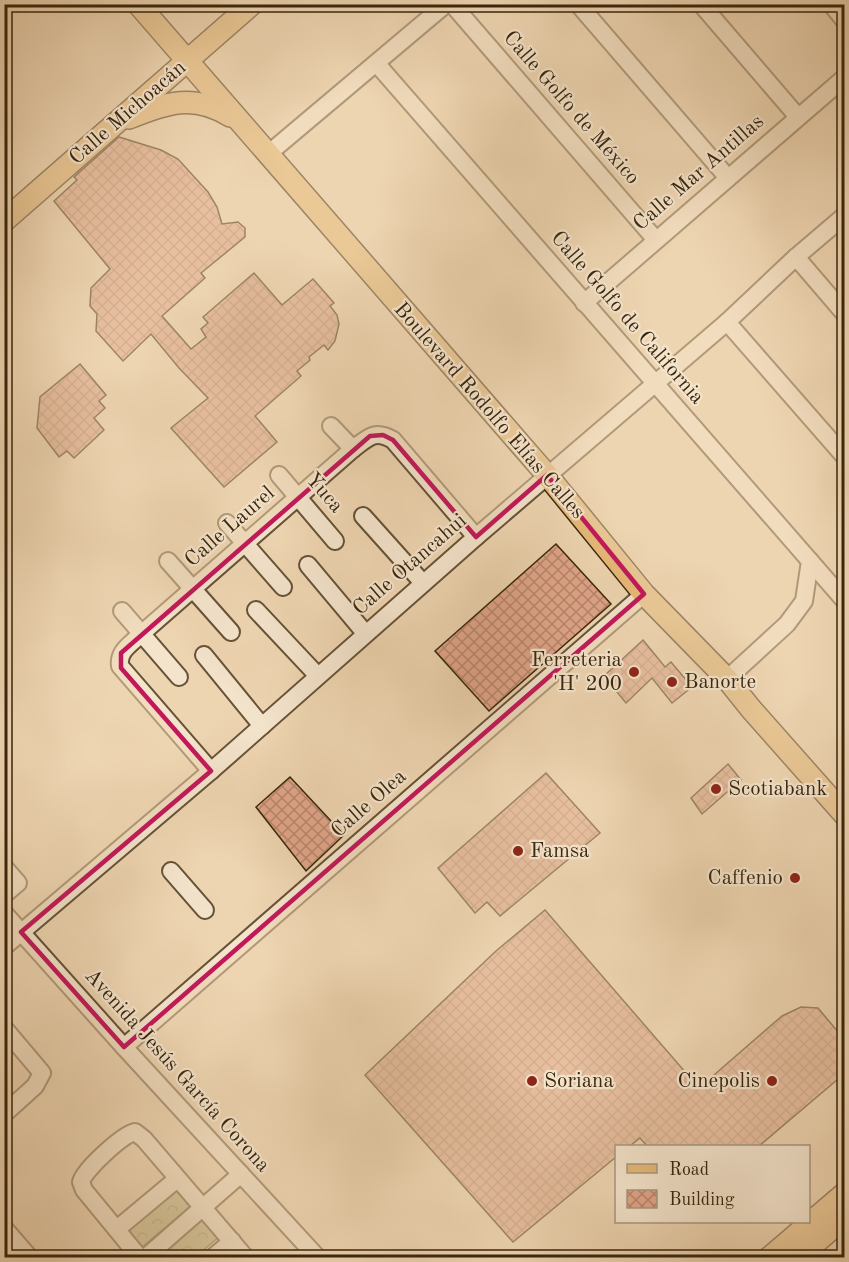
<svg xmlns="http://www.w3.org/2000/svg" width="849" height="1262" viewBox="0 0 849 1262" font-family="'Old Standard TT',serif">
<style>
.park{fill:url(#park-crowns);stroke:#7c704a;stroke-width:1.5}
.building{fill:url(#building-cross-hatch);stroke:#39260d;stroke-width:1.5}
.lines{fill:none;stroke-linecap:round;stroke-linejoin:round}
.minor-casing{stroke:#665236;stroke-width:20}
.major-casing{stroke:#39260d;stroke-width:24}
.minor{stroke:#f4e4cc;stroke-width:16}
.major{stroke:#e7ba78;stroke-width:21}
.marked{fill:none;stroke:#c2185b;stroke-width:4.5;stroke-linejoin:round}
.poi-dot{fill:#8f2418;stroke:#f4e4cc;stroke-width:2}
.labels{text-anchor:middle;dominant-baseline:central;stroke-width:4.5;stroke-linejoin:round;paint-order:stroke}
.street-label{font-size:21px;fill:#39260d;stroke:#f4e4cc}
.poi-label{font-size:21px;fill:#39260d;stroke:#f4e4cc;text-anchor:start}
</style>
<defs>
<pattern id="park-crowns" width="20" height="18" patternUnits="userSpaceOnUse" patternTransform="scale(1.5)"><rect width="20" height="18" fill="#c0bb87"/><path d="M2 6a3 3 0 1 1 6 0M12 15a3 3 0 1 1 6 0" fill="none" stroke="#9d986d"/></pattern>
<pattern id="building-cross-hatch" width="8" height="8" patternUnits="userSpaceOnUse" patternTransform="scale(1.5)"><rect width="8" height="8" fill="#e1a589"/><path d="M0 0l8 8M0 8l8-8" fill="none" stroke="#b7866e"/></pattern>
</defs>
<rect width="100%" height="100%" fill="#eed5b1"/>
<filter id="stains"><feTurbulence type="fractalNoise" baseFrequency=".00333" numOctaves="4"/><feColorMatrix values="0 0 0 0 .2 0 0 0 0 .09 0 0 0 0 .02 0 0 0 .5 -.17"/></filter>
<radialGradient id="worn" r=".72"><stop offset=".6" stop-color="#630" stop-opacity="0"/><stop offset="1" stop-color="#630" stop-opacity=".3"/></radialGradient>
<g class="park">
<polygon points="178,1187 192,1205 142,1247 127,1229"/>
<polygon points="204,1218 220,1236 195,1257 159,1258"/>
</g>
<g class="building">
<polygon points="119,137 161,150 178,159 208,192 217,207 222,224 238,222 245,228 245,237 201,273 205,278 162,316 191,349 206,337 201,329 208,323 203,317 254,273 282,305 313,279 334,303 330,306 337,315 339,324 335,341 328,350 324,345 309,357 310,360 297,371 301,376 255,416 277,442 224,487 171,428 208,398 179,368 151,334 123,361 96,331 97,314 90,306 91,288 110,269 54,201 77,180 74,177"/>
<polygon points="80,364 106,395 99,401 105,408 94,418 104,430 74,458 67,451 59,457 37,428 40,397"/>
<polygon points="556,544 611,604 489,711 435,651"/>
<polygon points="643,640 665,667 671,662 692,687 672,703 652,678 626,703 604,676"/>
<polygon points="728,764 741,780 702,814 691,798"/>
<polygon points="546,773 600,833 500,916 487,902 475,913 438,868"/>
<polygon points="290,777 344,835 306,871 256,807"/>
<polygon points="545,910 699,1088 782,1016 801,1007 818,1008 844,1039 844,1074 759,1146 647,1146 640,1138 630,1146 616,1146 616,1157 513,1242 365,1075 496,951"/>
</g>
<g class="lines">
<defs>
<g id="minor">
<polyline points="452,4 656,240"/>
<polyline points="578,4 728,178"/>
<polyline points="701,4 798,117"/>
<polyline points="831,4 844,20"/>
<polyline points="377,64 844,600"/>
<polyline points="268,154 446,4"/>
<polyline points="796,257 844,313"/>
<polyline points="584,303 844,78"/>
<polyline points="727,322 844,456"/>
<polyline points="331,426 353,449"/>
<polyline points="279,475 335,541"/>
<polyline points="363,516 423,583"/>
<polyline points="227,523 283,587"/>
<polyline points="168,561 231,632"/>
<polyline points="308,565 365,633"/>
<polyline points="256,610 318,676"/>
<polyline points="122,611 179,677"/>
<polyline points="204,655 262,726"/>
<polyline points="727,679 787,624 804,601 810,561"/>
<path d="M211 771 120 666C118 651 130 645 140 635L353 449C368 438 374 429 393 440L476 537"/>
<polyline points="4,867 18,883 4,895"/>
<polyline points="171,871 205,910"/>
<polyline points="4,913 124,1047 318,1258"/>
<polyline points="4,947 211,771 476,537 727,322 796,257 844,216"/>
<polyline points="4,1028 42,1073 35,1086 4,1114"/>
<polyline points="124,1047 644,594"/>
<polyline points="4,1228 30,1258"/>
<polyline points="117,1229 177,1179"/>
<path d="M140 1258 84 1190 81 1182C84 1170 122 1135 135 1132L144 1139 246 1258"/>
<polyline points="145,1258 241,1174"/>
<polyline points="212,1258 232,1241"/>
</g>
<g id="major">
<polyline points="138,4 547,475 644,594 727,679 751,709 844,814"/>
<path d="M129 118C166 103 194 93 230 116"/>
<polyline points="4,221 252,4"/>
<polyline points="769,1258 844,1194"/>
<polyline points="798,1258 844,1218"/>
</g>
</defs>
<use href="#minor" class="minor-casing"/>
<use href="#major" class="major-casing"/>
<use href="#minor" class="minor"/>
<use href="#major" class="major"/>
</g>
<path d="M0 0H849V1262H0ZM383 435 393 440 476 537 547 475 644 594 124 1047 21 932 211 771 121 668V653L370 436Z" fill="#eed5b1" fill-opacity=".55" fill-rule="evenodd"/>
<path class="marked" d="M383 435 393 440 476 537 547 475 644 594 124 1047 21 932 211 771 121 668V653L370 436Z"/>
<g class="poi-dot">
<circle cx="634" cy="672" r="6"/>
<circle cx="672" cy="682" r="6"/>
<circle cx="716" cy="789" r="6"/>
<circle cx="518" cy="851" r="6"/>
<circle cx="795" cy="878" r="6"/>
<circle cx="532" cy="1081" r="6"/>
<circle cx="772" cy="1081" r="6"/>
</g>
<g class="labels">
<g class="street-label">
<text transform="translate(571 108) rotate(49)">Calle Golfo de México</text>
<text transform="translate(128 113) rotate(-41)">Calle Michoacán</text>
<text transform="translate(699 173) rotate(-41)">Calle Mar Antillas</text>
<text transform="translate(627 318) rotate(49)">Calle Golfo de California</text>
<text transform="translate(489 411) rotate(49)">Boulevard Rodolfo Elías Calles</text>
<text transform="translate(324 493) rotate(49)">Yuca</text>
<text transform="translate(230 527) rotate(-41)">Calle Laurel</text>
<text transform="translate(410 565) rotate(-41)">Calle Otancahui</text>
<text transform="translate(369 804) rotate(-41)">Calle Olea</text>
<text transform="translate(177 1071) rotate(48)">Avenida Jesús García Corona</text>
</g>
<g class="poi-label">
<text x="622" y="660" text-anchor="end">Ferreteria<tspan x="622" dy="24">'H' 200</tspan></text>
<text x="684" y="682">Banorte</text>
<text x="728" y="789">Scotiabank</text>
<text x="530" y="851">Famsa</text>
<text x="783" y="878" text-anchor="end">Caffenio</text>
<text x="544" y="1081">Soriana</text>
<text x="760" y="1081" text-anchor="end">Cinepolis</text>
</g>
</g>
<rect width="849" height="1262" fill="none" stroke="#eed5b1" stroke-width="24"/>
<rect x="6" y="6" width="837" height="1250" fill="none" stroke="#39260d" stroke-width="3"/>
<rect x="12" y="12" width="825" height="1238" fill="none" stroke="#39260d" stroke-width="1.5"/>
<rect x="615" y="1145" width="195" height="78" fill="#f4e4cc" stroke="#a99880" stroke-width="1.5"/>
<rect x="627" y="1164" width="30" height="9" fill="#e7ba78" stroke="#a99880" stroke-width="1.5"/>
<text x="669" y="1175" font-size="18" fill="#39260d">Road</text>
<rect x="627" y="1190" width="30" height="18" fill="url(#building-cross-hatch)" stroke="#a99880" stroke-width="1.5"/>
<text x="669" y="1205" font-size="18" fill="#39260d">Building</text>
<rect width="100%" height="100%" filter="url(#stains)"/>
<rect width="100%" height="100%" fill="url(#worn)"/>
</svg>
